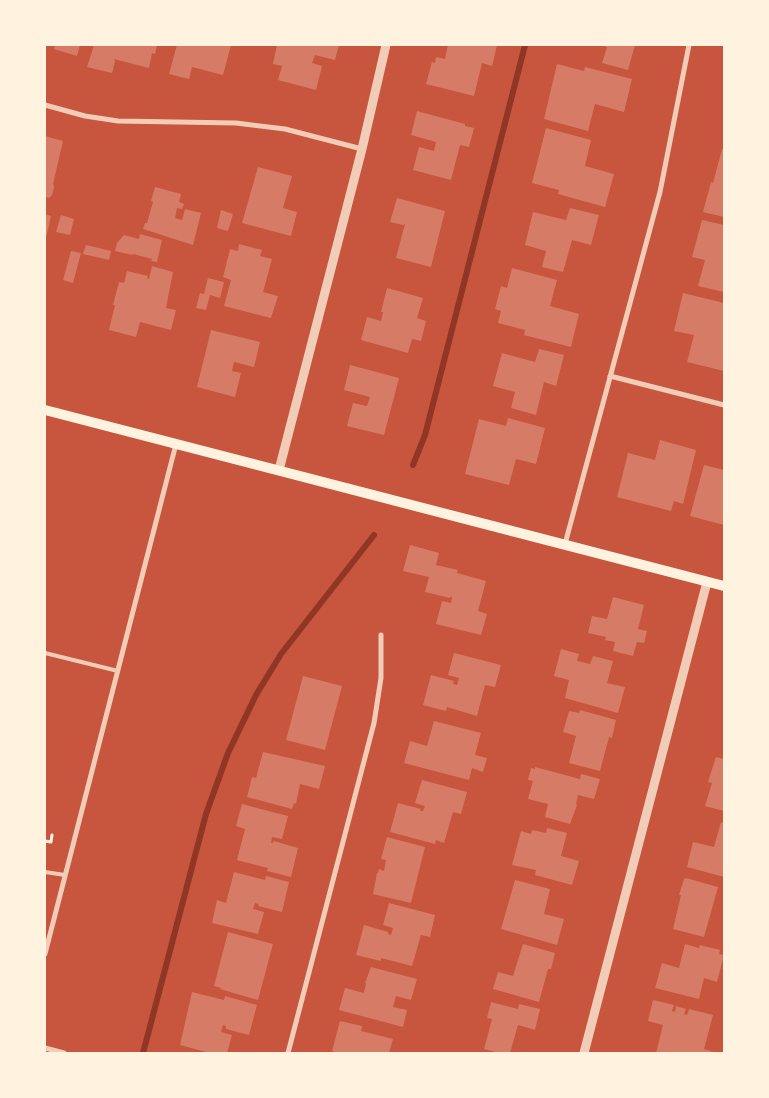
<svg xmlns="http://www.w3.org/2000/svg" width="769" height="1098" viewBox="0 0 769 1098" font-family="Barlow,sans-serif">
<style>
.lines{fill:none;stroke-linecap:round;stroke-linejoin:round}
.stream{stroke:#8f3625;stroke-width:6}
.building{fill:#d67c66}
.path{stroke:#fff3e0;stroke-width:3}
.service{stroke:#f1ccb7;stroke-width:4}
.minor{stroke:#f1ccb7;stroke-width:5}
.tertiary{stroke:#f1ccb7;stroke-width:9}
.secondary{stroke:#fff3e0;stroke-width:10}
</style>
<rect width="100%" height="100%" fill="#c8553d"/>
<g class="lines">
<g class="stream">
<polyline points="413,465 425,435 525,45"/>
<polyline points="143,1053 206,814 228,753 256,695 281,654 374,535"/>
</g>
</g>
<g class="building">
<polygon points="55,45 80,45 77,56 54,49"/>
<polygon points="94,45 157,45 155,54 152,53 149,68 114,59 115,61 112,73 87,67"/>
<polygon points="177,45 231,45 223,75 192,67 189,79 169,74"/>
<polygon points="277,45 339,45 335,60 315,55 312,63 322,66 316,90 278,80 282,66 273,64"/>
<polygon points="448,45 497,45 492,66 482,63 474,96 426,84 432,62 435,63 436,57 445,59"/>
<polygon points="635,45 628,70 602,63 607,47 601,45"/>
<polygon points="557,64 584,71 585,67 632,79 624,112 595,104 588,131 544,119"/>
<polygon points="417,111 465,124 465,126 474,128 469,147 460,145 451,180 413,170 419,147 434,151 436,142 411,135"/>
<polygon points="546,128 591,140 585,166 614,174 605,207 558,194 559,190 532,183"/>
<polygon points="45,136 63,141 53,184 54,187 52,195 49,198 45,197"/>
<polygon points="722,149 724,149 724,217 703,212 711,182 713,183"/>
<polygon points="258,167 292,176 283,208 297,212 291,236 242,223"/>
<polygon points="155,187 181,194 179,202 184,204 182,209 177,208 175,218 182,220 185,209 201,213 193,245 143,229 145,223 147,223 153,202 151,201"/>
<polygon points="397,198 445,211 431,267 396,258 405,224 403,225 390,222"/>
<polygon points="570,208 599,215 591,245 572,240 563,272 542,267 546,251 525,245 533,212 566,220"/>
<polygon points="221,210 233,214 228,231 217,228"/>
<polygon points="45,214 51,216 46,238 45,238"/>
<polygon points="61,215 74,219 70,235 56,232"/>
<polygon points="702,220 724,225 724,292 698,286 705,260 692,257"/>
<polygon points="140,234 162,240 157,262 151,261 152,259 133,254 132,255 115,251 117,243 124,235 139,239"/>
<polygon points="239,244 262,250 260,256 272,259 263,292 278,296 271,318 224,306 231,280 223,277 230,249 238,251"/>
<polygon points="86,245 111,251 109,260 83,254"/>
<polygon points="71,251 81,253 73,283 63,280"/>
<polygon points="152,266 173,272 166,308 176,310 171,330 140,322 136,337 109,330 115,305 113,305 119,282 124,283 127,271 148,276 147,278 149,279"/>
<polygon points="512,268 557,280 550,306 579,314 571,347 524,335 525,330 498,323 501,311 495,309 501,286 507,288"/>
<polygon points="208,278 224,282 220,298 210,295 206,310 196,308 200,293 204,294"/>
<polygon points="387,288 423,298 417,318 426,321 421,341 412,339 408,353 361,340 367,317 381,321 383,312 381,312"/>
<polygon points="683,293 724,303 724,371 687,362 694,335 674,331"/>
<polygon points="211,330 260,342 254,367 234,362 232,371 241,373 235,397 197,387"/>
<polygon points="539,349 564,355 556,386 544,382 536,415 511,408 515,392 493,386 502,353 535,362"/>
<polygon points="350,365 399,378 384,435 347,426 353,403 367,406 370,397 344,390"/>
<polygon points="508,418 545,428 536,464 516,459 509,485 465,474 479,419 506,426"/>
<polygon points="660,440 696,450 683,504 674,501 671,511 617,497 628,453 655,460"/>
<polygon points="704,465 724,470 724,525 690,516"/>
<polygon points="410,545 439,553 436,565 458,570 457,573 486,581 478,611 487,614 481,635 436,624 442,601 451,603 452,597 450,597 450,598 425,592 429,577 403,571"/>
<polygon points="613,597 644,605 638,629 647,631 644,643 637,642 633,656 613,651 615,642 605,640 606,637 588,633 592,616 607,619"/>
<polygon points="561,649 579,654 577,661 590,664 593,656 613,661 607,683 625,687 618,713 565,698 569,680 554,676"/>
<polygon points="454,653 501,665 495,687 485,685 477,716 447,707 446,711 423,705 431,675 454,681 453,684 457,685 459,678 448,675"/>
<polygon points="303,676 342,686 325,750 286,740"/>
<polygon points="580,710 616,720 612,738 609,737 600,771 569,763 576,736 563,732 569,711 579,713"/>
<polygon points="434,721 481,733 475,755 487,758 483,772 472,768 469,780 404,763 410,741 427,746"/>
<polygon points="263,752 325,766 319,789 300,784 296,804 294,803 292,809 247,797 252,777 256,778"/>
<polygon points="716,757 724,759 724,811 705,806 712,783 708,782"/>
<polygon points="535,767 580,779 581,774 600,779 594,799 578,795 576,804 577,805 570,824 545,817 548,804 528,799 533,781 528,780 531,768 535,769"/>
<polygon points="422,780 467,792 461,814 453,812 444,843 436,840 435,844 390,832 398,803 421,809 420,811 423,811 425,806 415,803"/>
<polygon points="242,804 288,816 282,839 272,837 271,843 273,843 274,841 298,848 291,877 267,871 268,868 237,860 245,829 236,826"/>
<polygon points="721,822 724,823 724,877 687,867 693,842 714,847"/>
<polygon points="547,828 567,833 561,856 579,861 572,885 535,875 536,870 512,865 521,831 531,834 532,830 546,833"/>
<polygon points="387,837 425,847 411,903 373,894 377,873 378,873 379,869 384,871 386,860 381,859"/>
<polygon points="234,872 265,880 266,876 289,882 282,912 258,906 259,904 255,903 253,909 264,912 258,934 212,923 217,900 226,903"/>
<polygon points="686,878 718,887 704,937 673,929 681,895 679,895 684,879"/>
<polygon points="515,880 550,889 544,914 564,919 557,945 501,929"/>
<polygon points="389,903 435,915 430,937 421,935 412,966 381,958 381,961 356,955 364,925 388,932 388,934 391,935 393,928 383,925"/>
<polygon points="228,932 273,944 258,1000 220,989 221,988 214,986"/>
<polygon points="523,944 555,953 551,969 548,969 539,1002 493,989 498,972 513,976"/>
<polygon points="685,944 699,948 700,945 720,950 719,954 724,955 717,982 704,978 699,999 655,988 662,963 679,968"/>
<polygon points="371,967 417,979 411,1000 396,996 393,1007 407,1010 403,1027 339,1010 345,988 364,993 366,983 365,983"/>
<polygon points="192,992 224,1000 225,996 257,1005 249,1035 226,1029 226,1026 223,1025 221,1032 232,1035 227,1053 210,1053 180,1045"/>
<polygon points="653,1000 674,1005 672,1011 675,1012 676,1006 686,1009 684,1014 687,1015 689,1009 713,1015 704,1049 717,1053 656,1053 663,1025 648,1021"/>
<polygon points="491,1002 518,1009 519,1004 540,1009 535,1030 518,1025 510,1053 499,1053 484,1049 492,1019 487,1018"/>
<polygon points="340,1021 362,1026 361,1031 393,1039 389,1053 339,1053 332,1051"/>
</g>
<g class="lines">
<polyline class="path" points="45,841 51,842 52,835"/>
<g class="service">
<polyline points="45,653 118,671"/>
<polyline points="45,872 65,875"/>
</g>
<g class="minor">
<polyline points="45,105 85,116 118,121 236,123 285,129 362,149"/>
<polyline points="610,376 724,405"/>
<polyline points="565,544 660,192 689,45"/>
<polyline points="45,954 176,444"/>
<polyline points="45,1048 64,1053"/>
<polyline points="288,1053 374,723 381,678 381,635"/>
</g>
<g class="tertiary">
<polyline points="279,470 362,149 386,45"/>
<polyline points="584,1053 707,582"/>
</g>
<polyline class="secondary" points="45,410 724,586"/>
</g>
<rect width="769" height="1098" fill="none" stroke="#fff3e0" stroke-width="92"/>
</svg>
